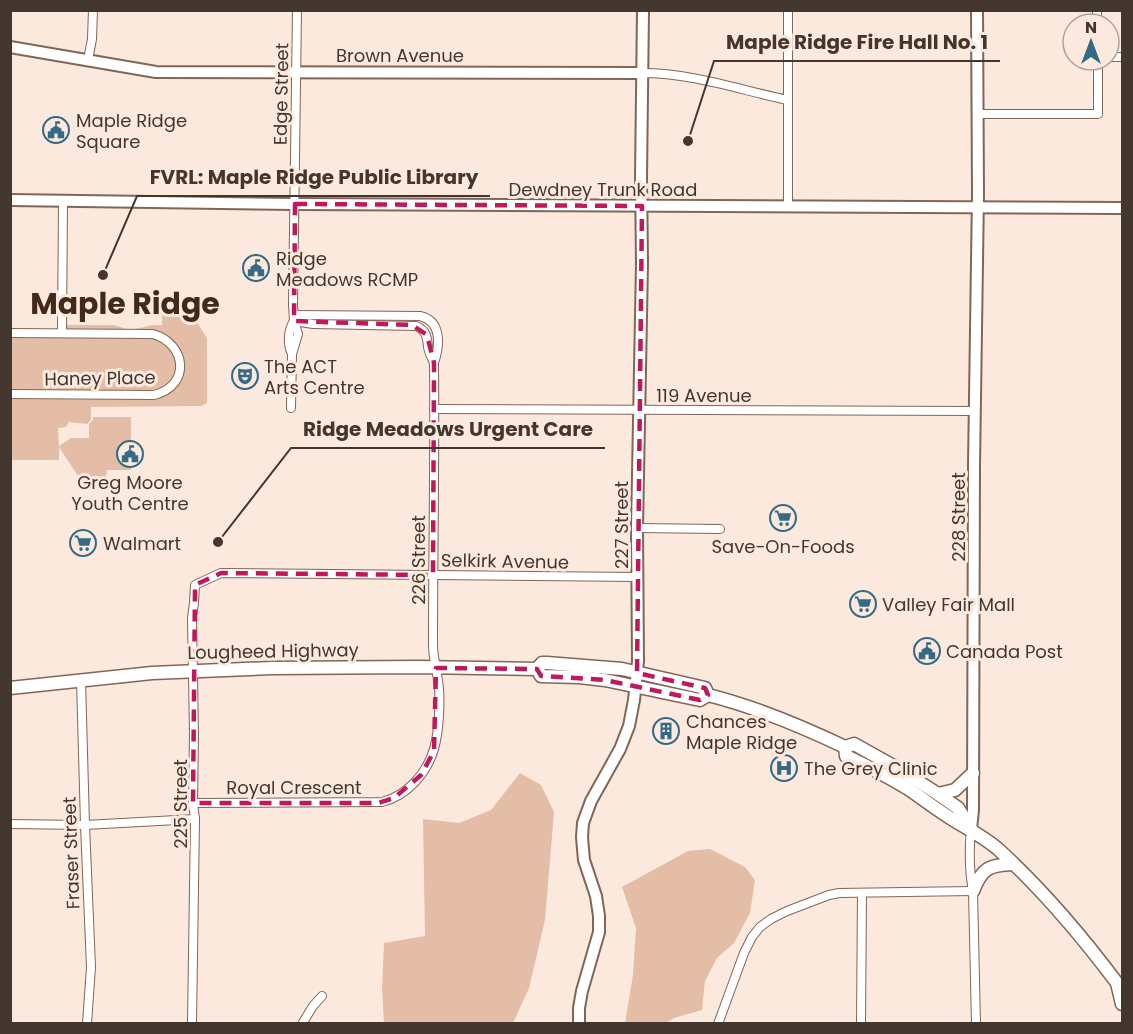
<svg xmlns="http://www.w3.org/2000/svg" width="1133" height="1034" viewBox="0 0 1133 1034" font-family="Poppins,sans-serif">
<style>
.green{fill:#e3bda6}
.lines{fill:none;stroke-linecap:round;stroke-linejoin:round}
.street-casing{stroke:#826655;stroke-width:10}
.secondary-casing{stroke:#826655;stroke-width:14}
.primary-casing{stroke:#826655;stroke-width:15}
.street{stroke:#fff;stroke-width:8}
.secondary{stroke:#fff;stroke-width:10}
.primary{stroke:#fff;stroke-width:12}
.marked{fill:none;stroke:#c2185b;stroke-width:4.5;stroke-dasharray:12 8;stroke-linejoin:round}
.labels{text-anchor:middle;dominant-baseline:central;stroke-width:6;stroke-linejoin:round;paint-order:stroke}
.street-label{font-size:18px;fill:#43362f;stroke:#fce9dd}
.poi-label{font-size:18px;fill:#43362f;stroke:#fce9dd;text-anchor:start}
.town-label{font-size:30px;font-weight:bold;fill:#422a1b;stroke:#fce9dd}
.leader{fill:none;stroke:#43362f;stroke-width:2}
.callout-dot{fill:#43362f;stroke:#fce9dd;stroke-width:2}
.callout-label{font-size:20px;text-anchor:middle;font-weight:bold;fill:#43362f;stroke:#fce9dd;stroke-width:6;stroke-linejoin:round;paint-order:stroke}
</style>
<rect width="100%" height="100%" fill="#fce9dd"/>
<g class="green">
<polygon points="162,312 170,312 194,317 207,338 207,403 201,406 91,407 91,420 87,424 69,422 66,427 58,428 59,446 71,438 89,438 89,424 93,420 93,417 131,417 131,470 107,470 106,477 95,477 84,485 59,447 59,460 11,460 11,336 67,335 67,325 114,325 130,330 153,325 162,325"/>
<polygon points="520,773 541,785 554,812 545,920 529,988 513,1023 384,1023 382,989 384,943 425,936 423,819 459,823 491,810"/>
<polygon points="710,849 745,867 755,880 750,913 734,943 717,958 705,981 702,1010 674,1018 666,1023 625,1023 633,975 636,928 622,887 688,851"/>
</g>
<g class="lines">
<defs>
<g id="street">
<polyline points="1097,10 1097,24"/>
<polyline points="1109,57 1122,57"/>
<polyline points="88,60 92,39 93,10"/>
<path d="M642 73C692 73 740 90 788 100"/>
<polyline points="978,114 1098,114 1098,60"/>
<polyline points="788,206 788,10"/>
<path d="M294 321 313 324 416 326C427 331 427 337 428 347 429 353 432 358 434 363"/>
<path d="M10 333 153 334C187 344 191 386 154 395L10 394"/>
<polyline points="62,333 63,201"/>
<polyline points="292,354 298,334 294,321 293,305 297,10"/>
<path d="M291 408 292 354C287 344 288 330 294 321"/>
<polyline points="434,409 975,411"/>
<polyline points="637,528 720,529"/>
<polyline points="81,680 85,825 91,967 87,1024"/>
<path d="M193 803 382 802C407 796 427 773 434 749 439 732 441 699 438 681 437 669 433 658 433 645 433 551 435 457 434 363 440 345 442 321 420 316L294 315"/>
<polyline points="10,824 85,825 195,819"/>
<path d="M971 829C969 850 969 870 973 891L976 1024"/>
<polyline points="192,1024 195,819 193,803 194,735 192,618 194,603 195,585 221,573 638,577"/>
<polyline points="302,1024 313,1006 322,996"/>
<polyline points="718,1024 744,953 752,937 760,927 771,919 787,911 829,895 839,893 973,891"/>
<polyline points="861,1024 862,893"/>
</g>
<g id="secondary">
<polyline points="10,47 156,72 642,73"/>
<polyline points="10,200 295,204 1122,208"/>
<polyline points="971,829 973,810 974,466 978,194 977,10"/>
<polyline points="579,1024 579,1008 582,991 599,932 599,916 596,896 584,860 583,849 582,837 583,823 591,801 620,749 629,726 634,700 638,661 637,528 642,263 641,177 643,10"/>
</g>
<g id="primary">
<path d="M537 669 541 676 579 677 605 680 700 700 708 695C756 707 801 726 845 747L854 744 897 768 938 794 958 808 971 829"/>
<polyline points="10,688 152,673 271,668 419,667 537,669 542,663 547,663 622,669 705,688 708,695"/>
<path d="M845 747 846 756C867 766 887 776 907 788 922 798 937 810 952 819 968 829 984 837 998 849 1043 890 1081 935 1117 983L1122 988"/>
<polyline points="938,794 955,790 973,773"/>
<path d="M973 891C982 868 989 865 1013 864"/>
<polyline points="1117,983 1122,1004"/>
</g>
</defs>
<use href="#street" class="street-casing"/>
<use href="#secondary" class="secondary-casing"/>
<use href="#primary" class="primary-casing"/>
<use href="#street" class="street"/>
<use href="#secondary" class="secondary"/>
<use href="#primary" class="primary"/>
</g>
<path class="marked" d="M295 204 642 206 637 673 705 688 708 695 700 700 605 680 541 676 537 669 436 668 434 751 421 775 394 798 378 803H193L195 585 221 573 433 575 434 363 427 335 412 325 294 321Z"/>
<defs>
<symbol id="civic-ring" viewBox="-11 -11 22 22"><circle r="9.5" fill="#fce9dd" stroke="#346a85" stroke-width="1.5"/><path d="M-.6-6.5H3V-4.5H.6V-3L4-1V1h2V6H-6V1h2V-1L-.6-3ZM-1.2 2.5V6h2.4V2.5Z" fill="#346a85"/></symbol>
<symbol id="theatre-ring" viewBox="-11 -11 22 22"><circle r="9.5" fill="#fce9dd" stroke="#346a85" stroke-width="1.5"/><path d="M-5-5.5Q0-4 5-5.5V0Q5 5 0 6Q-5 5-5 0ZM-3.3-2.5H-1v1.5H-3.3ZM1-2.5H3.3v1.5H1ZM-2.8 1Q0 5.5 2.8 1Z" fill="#346a85"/></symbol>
<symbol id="supermarket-ring" viewBox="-11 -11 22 22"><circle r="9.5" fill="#fce9dd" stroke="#346a85" stroke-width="1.5"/><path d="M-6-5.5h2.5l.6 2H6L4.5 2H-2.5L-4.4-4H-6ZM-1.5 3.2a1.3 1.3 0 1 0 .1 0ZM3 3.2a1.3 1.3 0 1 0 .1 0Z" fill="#346a85"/></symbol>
<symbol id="building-ring" viewBox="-11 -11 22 22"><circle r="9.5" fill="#fce9dd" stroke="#346a85" stroke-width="1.5"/><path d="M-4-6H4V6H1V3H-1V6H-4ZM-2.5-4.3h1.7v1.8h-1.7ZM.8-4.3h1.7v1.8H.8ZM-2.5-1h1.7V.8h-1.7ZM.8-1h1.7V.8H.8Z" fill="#346a85"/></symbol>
<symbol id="hospital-ring" viewBox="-11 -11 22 22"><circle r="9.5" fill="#fce9dd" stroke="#346a85" stroke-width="1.5"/><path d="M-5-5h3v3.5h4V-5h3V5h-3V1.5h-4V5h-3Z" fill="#346a85"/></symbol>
</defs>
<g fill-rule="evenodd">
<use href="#civic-ring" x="41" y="115" width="30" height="30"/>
<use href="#civic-ring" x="241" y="253" width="30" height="30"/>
<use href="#theatre-ring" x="230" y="361" width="30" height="30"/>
<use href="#civic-ring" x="115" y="439" width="30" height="30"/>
<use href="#supermarket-ring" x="768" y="503" width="30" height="30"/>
<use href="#supermarket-ring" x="68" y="528" width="30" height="30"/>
<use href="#supermarket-ring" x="848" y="589" width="30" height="30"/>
<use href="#civic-ring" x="912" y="636" width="30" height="30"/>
<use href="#building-ring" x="651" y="716" width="30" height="30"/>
<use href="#hospital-ring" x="769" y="753" width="30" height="30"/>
</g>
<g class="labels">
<g class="street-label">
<text x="400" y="55">Brown Avenue</text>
<text transform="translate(281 94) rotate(-89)">Edge Street</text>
<text x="603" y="189">Dewdney Trunk Road</text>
<text transform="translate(100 378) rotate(-1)">Haney Place</text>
<text x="704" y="395">119 Avenue</text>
<text transform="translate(958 517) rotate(-90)">228 Street</text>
<text transform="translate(621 525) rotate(-90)">227 Street</text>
<text transform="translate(418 560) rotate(-90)">226 Street</text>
<text transform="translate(505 561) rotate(1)">Selkirk Avenue</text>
<text transform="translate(273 651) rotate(-1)">Lougheed Highway</text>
<text x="294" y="787">Royal Crescent</text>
<text transform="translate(180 804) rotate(-90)">225 Street</text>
<text transform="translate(71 853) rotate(-92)">Fraser Street</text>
</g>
<g class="poi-label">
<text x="76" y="120">Maple Ridge<tspan x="76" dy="21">Square</tspan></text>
<text x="276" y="258">Ridge<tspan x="276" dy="21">Meadows RCMP</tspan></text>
<text x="264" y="366">The ACT<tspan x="264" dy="21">Arts Centre</tspan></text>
<text x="130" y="482" text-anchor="middle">Greg Moore<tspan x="130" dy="21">Youth Centre</tspan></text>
<text x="103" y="543">Walmart</text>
<text x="783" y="546" text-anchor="middle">Save-On-Foods</text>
<text x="882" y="604">Valley Fair Mall</text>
<text x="946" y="651">Canada Post</text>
<text x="686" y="721">Chances<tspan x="686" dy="21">Maple Ridge</tspan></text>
<text x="804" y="768">The Grey Clinic</text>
</g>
<g class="town-label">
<text x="125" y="303">Maple Ridge</text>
</g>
</g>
<path class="leader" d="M688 141L714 61H1000M103 275L137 196H490M218 542L291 448H605"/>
<g class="callout-dot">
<circle cx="688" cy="141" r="6"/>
<circle cx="103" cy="275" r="6"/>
<circle cx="218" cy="542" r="6"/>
</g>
<g class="callout-label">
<text x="857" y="49">Maple Ridge Fire Hall No. 1</text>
<text x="314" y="184">FVRL: Maple Ridge Public Library</text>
<text x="448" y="436">Ridge Meadows Urgent Care</text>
</g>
<rect width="1133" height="1034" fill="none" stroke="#43362f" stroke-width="24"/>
<g transform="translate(1091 42)"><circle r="28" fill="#fce9dd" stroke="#b2a197" stroke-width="1.5"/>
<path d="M0-4.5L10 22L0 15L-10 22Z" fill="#346a85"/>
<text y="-9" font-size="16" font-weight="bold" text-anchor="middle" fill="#43362f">N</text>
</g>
</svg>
